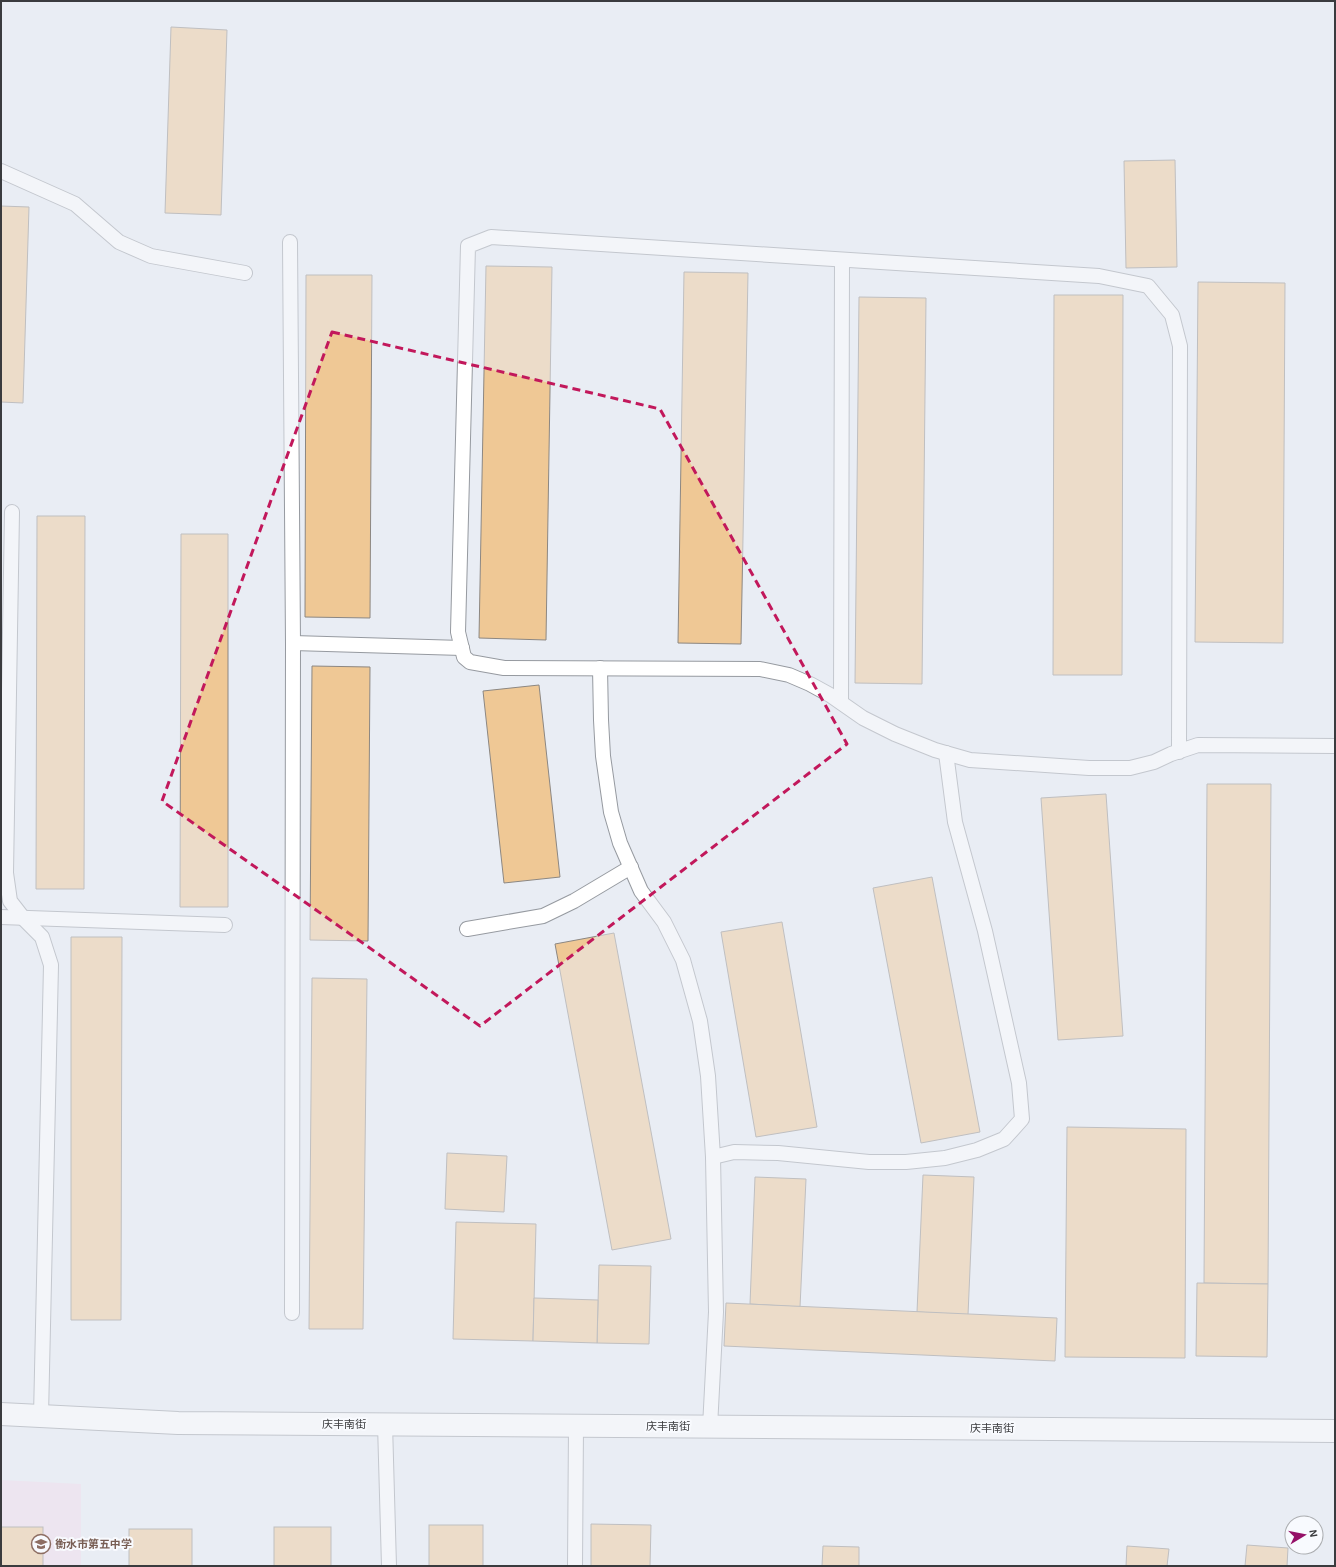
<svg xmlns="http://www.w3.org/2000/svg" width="1336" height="1567" viewBox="0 0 1336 1567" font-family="'Alegreya Sans','Noto Sans SC',sans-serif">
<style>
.education{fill:#f1dcea}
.building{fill:#efc895;stroke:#8c8782}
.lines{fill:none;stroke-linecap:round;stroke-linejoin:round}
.service-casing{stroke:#969aa0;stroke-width:16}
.tertiary-casing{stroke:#969aa0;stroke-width:24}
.service{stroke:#fff;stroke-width:14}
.tertiary{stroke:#fff;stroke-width:22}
.marked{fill:none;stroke:#c2185b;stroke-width:3;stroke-dasharray:8 5;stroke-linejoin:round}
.labels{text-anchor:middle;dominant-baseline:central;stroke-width:4;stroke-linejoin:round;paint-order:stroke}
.street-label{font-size:11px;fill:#3a3b3e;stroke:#f8fafe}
.education-label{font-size:11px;font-weight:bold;fill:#785e54;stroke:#f8fafe;text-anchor:start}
</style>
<rect width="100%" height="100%" fill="#e9edf4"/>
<polygon class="education" points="1,1480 81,1484 81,1566 1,1566"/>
<g class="building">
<polygon points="171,27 227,30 221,215 165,213"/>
<polygon points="1175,160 1177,267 1126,268 1124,161"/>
<polygon points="1,206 29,207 23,403 1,402"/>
<polygon points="486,266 552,267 546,640 479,638"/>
<polygon points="684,272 748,273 741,644 678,643"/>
<polygon points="306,275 372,275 370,618 305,617"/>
<polygon points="1198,282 1285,283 1283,643 1195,642"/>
<polygon points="1054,295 1123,295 1122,675 1053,675"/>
<polygon points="859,297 926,298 922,684 855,683"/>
<polygon points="37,516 85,516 84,889 36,889"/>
<polygon points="181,534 228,534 228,907 180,907"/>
<polygon points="312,666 370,667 368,941 310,940"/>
<polygon points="539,685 560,877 504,883 483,691"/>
<polygon points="1207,784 1271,784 1268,1284 1204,1283"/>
<polygon points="1106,794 1123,1036 1058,1040 1041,798"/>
<polygon points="932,877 980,1132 921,1143 873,888"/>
<polygon points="782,922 817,1127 756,1137 721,932"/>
<polygon points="614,933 671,1239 612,1250 555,944"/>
<polygon points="71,937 122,937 121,1320 71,1320"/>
<polygon points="312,978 367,979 363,1329 309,1329"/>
<polygon points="1067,1127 1186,1129 1185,1358 1065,1357"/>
<polygon points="447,1153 507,1156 504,1212 445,1209"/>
<polygon points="923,1175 974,1177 968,1315 917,1312"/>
<polygon points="755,1177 806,1179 800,1307 750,1304"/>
<polygon points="456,1222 536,1224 533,1341 453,1339"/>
<polygon points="599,1265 651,1266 649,1344 597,1343"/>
<polygon points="1197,1283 1268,1284 1267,1357 1196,1356"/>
<polygon points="534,1298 598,1300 597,1343 533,1341"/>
<polygon points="726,1303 1057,1318 1055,1361 724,1346"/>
<polygon points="591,1524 651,1525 650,1566 591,1566"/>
<rect x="429" y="1525" width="54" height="41"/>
<rect x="1" y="1527" width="42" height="39"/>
<rect x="274" y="1527" width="57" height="39"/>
<rect x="129" y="1529" width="63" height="37"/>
<polygon points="1247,1545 1288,1548 1287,1566 1245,1566"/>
<polygon points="823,1546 859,1547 859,1566 822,1566"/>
<polygon points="1127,1546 1169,1549 1167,1566 1126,1566"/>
</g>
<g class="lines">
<defs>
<g id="service">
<polyline points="1,171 75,204 119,242 151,256 245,273"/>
<polyline points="290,242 293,643 292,1313"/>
<polyline points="12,512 6,873 10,901 24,919 42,937 51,965 41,1416"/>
<polyline points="293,643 462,648"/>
<polyline points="600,668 601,720 603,756 611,812 620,843 641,891 664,922 683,960 700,1021 708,1076 713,1157 716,1312 710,1427"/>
<polyline points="841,702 842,260"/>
<polyline points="1179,752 1180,346 1172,315 1148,286 1099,276 491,237 468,246 458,632 464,657 470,662 504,668 760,669 789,675 810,684 830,695 863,718 895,734 935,750 970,760 1089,768 1130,768 1154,762 1171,754 1198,745 1335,746"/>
<polyline points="1,917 225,925"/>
<polyline points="467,929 543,916 574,901 631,867"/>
<polyline points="713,1157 734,1152 778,1153 869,1162 906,1162 945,1158 977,1150 1004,1139 1022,1119 1019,1083 985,931 955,822 946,753"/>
<polyline points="385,1424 389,1566"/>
<polyline points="575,1566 576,1426"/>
</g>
<polyline id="tertiary" points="1,1414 178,1423 1335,1431"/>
</defs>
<use href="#service" class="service-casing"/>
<use href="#tertiary" class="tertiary-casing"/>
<use href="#service" class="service"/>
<use href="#tertiary" class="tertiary"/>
</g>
<path d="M0 0H1336V1567H0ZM332 332 660 409 847 744 480 1026 162 801Z" fill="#e9edf4" fill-opacity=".55" fill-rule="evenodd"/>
<path class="marked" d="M332 332 660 409 847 744 480 1026 162 801Z"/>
<defs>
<symbol id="school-ring" viewBox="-11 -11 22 22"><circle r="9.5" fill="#f8fafe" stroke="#8d6e63" stroke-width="1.5"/><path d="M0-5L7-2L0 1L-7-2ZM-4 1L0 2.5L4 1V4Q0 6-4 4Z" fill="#8d6e63"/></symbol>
</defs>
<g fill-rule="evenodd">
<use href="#school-ring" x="30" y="1533" width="22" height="22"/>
</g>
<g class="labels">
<g class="street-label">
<text x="344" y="1424">庆丰南街</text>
<text x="668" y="1426">庆丰南街</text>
<text x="992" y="1428">庆丰南街</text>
</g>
<g class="education-label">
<text x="55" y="1544">衡水市第五中学</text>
</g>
</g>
<rect width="1336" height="1567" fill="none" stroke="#3a3b3e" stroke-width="4"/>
<g transform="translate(1304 1535) rotate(80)"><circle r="19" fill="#f8fafe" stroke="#acaeb1"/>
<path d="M0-3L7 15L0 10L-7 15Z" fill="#951068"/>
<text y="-6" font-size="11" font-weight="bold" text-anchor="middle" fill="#3a3b3e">N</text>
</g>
</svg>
